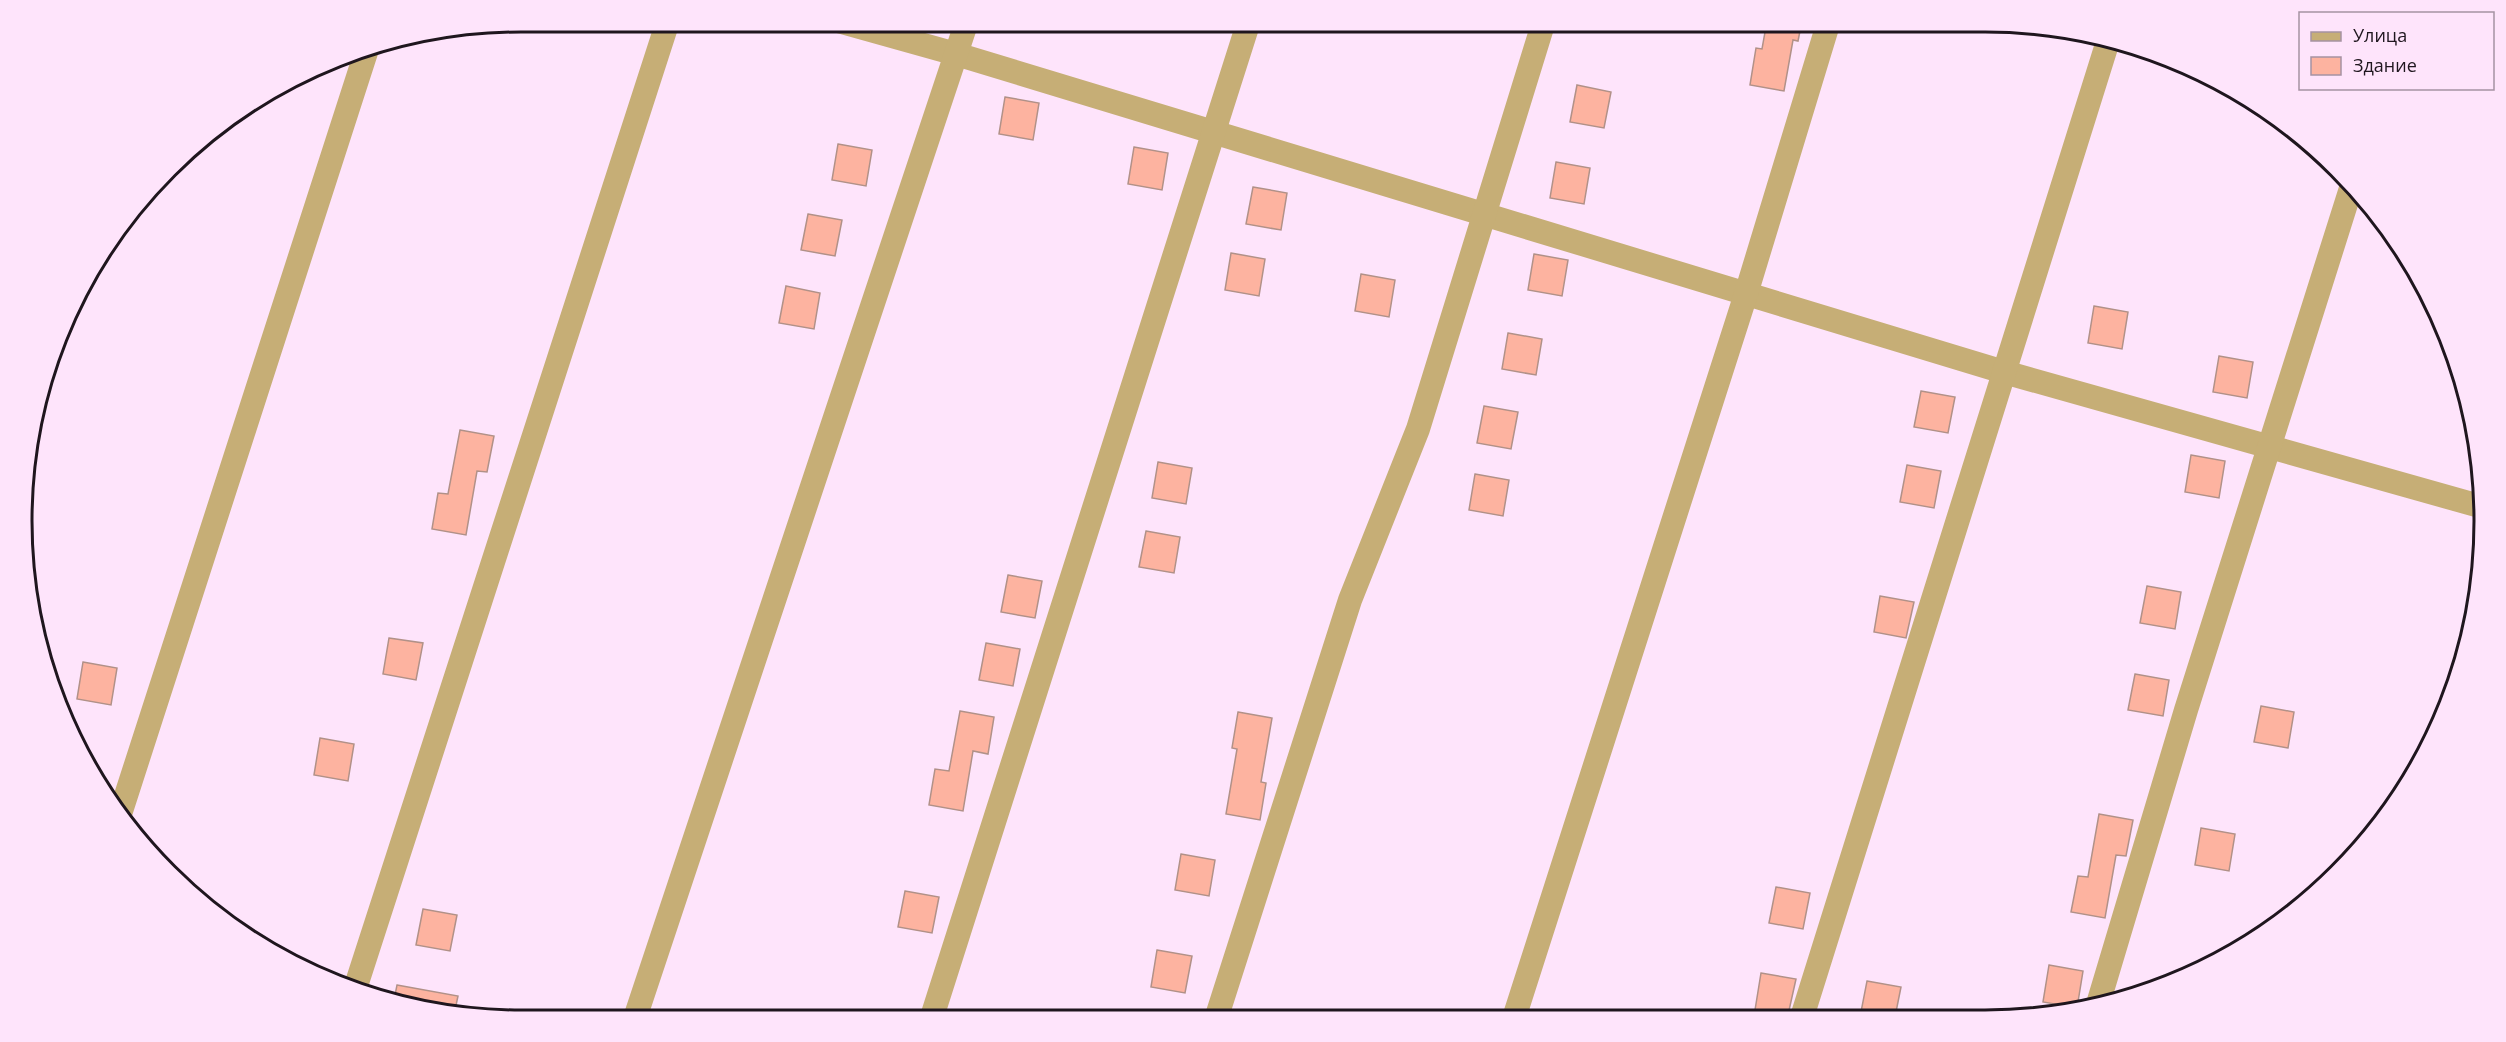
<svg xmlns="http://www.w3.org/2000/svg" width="2506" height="1042" viewBox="0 0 2506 1042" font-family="'Open Sans',sans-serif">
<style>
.building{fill:#fdb3a0;stroke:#b19188;stroke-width:1.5}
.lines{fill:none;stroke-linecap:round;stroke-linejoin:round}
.street{stroke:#c6ae76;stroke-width:24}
.rim{fill:none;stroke:#1f161e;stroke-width:3}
</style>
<rect width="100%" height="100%" fill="#fee4fb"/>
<g class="building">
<polygon points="1767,21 1802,21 1798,41 1793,40 1784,91 1750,85 1756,48 1762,49"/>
<polygon points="1577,85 1611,92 1604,128 1570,122"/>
<polygon points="1005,97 1039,103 1033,140 999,134"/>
<polygon points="838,144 872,150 866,186 832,180"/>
<polygon points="1134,147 1168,153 1162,190 1128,184"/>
<polygon points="1556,162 1590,168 1584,204 1550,198"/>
<polygon points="1253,187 1287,193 1281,230 1246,224"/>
<polygon points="808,214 842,220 835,256 801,250"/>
<polygon points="1231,253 1265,259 1259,296 1225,290"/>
<polygon points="1534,254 1568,260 1562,296 1528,290"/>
<polygon points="1361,274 1395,280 1389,317 1355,311"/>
<polygon points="786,286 820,293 814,329 779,323"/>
<polygon points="2094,306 2128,312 2122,349 2088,343"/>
<polygon points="1508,333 1542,339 1536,375 1502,369"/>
<polygon points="2219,356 2253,362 2247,398 2213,392"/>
<polygon points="1921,391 1955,397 1948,433 1914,427"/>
<polygon points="1484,406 1518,412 1511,449 1477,443"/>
<polygon points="460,430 494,436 487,472 477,471 466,535 432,529 438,493 448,494"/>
<polygon points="2191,455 2225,461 2219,498 2185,492"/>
<polygon points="1158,462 1192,468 1186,504 1152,498"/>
<polygon points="1907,465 1941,471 1934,508 1900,502"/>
<polygon points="1475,474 1509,480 1503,516 1469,510"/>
<polygon points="1146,531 1180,537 1174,573 1139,567"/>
<polygon points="1008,575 1042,581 1035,618 1001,612"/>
<polygon points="2147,586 2181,592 2175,629 2140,623"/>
<polygon points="1880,596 1914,602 1906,638 1874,632"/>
<polygon points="389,638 423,643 416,680 383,674"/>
<polygon points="986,643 1020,649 1013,686 979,680"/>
<polygon points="83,662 117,668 111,705 77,699"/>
<polygon points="2135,674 2169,680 2163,716 2128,710"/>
<polygon points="2261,706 2294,712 2288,748 2254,742"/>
<polygon points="960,711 994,717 988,754 973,751 963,811 929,805 935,769 949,771"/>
<polygon points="1238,712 1272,718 1261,782 1266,783 1260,820 1226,814 1237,749 1232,748"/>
<polygon points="320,738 354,744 348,781 314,775"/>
<polygon points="2099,814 2133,820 2126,856 2116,855 2105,918 2071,912 2078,876 2088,877"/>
<polygon points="2201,828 2235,834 2229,871 2195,865"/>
<polygon points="1181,854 1215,860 1209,896 1175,890"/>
<polygon points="1776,887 1810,893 1803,929 1769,923"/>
<polygon points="905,891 939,897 932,933 898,927"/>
<polygon points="423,909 457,915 450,951 416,945"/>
<polygon points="1157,950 1192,956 1185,993 1151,987"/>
<polygon points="2049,965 2083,971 2077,1008 2043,1002"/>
<polygon points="1761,973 1796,979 1788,1015 1755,1010"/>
<polygon points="1867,981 1901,987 1895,1017 1860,1017"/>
<polygon points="397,985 458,996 455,1010 394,1000"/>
</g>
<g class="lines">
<g class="street">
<polyline points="838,21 956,54 2004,372 2483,507"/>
<polyline points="121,811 368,46"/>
<polyline points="354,992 668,21"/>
<polyline points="2098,1004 2186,710 2352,185"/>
<polyline points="1802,1017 2108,41"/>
<polyline points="1514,1018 1746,294 1829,21"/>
<polyline points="1216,1019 1350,600 1418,429 1544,21"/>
<polyline points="931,1020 1249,21"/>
<polyline points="634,1021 967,21"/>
</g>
</g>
<path d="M0 0H2506V1042H0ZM521 32H1985A489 489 0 0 1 2474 521V521A489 489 0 0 1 1985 1010H521A489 489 0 0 1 32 521V521A489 489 0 0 1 521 32Z" fill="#fee4fb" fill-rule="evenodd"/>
<path class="rim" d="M521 32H1985A489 489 0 0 1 2474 521V521A489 489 0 0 1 1985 1010H521A489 489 0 0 1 32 521V521A489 489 0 0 1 521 32Z"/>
<rect x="2299" y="12" width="195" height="78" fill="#fee4fb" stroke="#a592a3" stroke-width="1.5"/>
<rect x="2311" y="32" width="30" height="9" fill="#c6ae76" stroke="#a592a3" stroke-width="1.5"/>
<text x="2353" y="42" font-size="18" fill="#1f161e">Улица</text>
<rect x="2311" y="57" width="30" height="18" fill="#fdb3a0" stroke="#a592a3" stroke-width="1.5"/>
<text x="2353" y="72" font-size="18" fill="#1f161e">Здание</text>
</svg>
